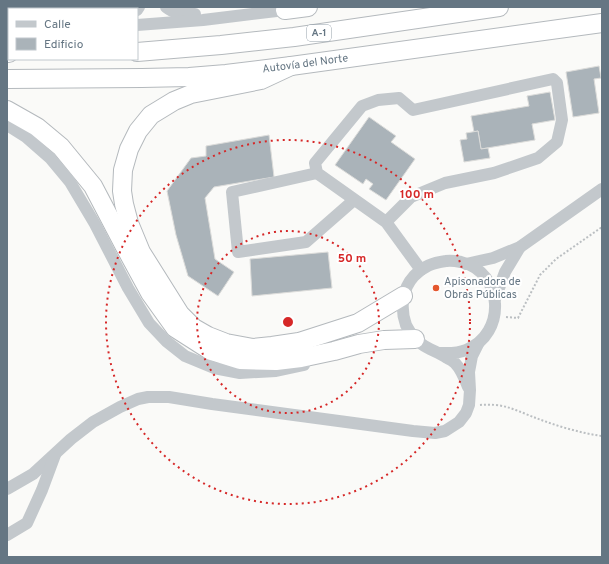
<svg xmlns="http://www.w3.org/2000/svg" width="609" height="564" viewBox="0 0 609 564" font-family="Overpass,sans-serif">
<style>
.building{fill:#aab3b9;stroke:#dcdcda}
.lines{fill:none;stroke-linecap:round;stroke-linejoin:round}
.highway-casing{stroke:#b4b9bd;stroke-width:20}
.path{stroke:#bbbfc2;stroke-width:2;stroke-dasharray:2 2;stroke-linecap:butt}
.minor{stroke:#c3c8cc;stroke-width:12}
.highway{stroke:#fff;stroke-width:18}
.ring{fill:none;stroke:#d62828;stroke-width:2;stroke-dasharray:2 4}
.poi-dot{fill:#e4572e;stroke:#fff;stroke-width:1.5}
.labels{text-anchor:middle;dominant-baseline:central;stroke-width:4;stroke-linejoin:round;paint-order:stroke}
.shield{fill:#fff;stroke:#939fa8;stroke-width:1}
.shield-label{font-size:10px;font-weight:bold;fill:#657683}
.street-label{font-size:11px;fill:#657683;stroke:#fff}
.poi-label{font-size:11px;fill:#657683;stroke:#fff;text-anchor:start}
.centre{fill:#d62828;stroke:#fff;stroke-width:2}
.ring-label{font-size:12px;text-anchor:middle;font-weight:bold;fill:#d62828;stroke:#fff;stroke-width:4;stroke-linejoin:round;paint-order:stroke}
</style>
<rect width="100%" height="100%" fill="#fafaf8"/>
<g class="building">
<polygon points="599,66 601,78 594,79 599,113 573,117 566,72"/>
<polygon points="550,92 555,120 532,124 535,140 481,149 478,131 474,132 471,116 529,106 527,96"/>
<polygon points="369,117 396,136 391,142 415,159 386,200 369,189 373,184 366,179 363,184 335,165"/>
<polygon points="478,131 481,149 488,148 490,158 464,162 460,140 467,139 466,133"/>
<polygon points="269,135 274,177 214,187 205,198 215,259 234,272 218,296 188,276 176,235 167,191 191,158 206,156 206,146"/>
<polygon points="328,252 332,288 252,296 250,259"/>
</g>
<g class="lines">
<defs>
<g id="highway">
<polyline points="285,10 308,7"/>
<polyline points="137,52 221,45 294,37 499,7"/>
<polyline points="7,53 9,53"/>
<polyline points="291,66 261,80 191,94 174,101 151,115 138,131 129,149 123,170 122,191 124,204 129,223 141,252 180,314 194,328 208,336 226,343 253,348 272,346 299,342 358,323 403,296"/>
<path id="s1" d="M7 79 142 78 189 77 226 74 291 66 602 23"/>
<polyline points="7,110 37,127 61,147 93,186 125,247 150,293 175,328 211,351 240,360 276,361 301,358 334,351 359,344 384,340 415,339"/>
</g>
</defs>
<use href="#highway" class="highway-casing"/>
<g class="path">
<polyline points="506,317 518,318 540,275 556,259 602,227"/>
<path d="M480 405C490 404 501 405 510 408 519 411 528 415 536 418 557 426 580 433 602 436"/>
</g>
<g class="minor">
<path d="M166 7C176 15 184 14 195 14"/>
<polyline points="137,10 139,7"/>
<polyline points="7,19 9,19"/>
<polyline points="137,25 203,20 285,10"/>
<polyline points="7,125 26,137 50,158 70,182 95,224 128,288 149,323 166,341 185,356 214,368 240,373 276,371 304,365"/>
<polyline points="317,173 232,192 238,252 306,242 354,200"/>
<polyline points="386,222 411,197 445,183 494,173 538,158 557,142 562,120 557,83 553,79 413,110 399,98 378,100 362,106 315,163 317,173 386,222 421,270"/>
<polyline points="466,264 493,258 520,247 602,189"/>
<polyline points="495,299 505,272 520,247"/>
<path d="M439 353C448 353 457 354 466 350 507 334 504 272 461 262 456 261 451 260 446 261 432 263 424 266 414 276 402 289 400 308 406 325 407 327 409 330 410 332 421 348 433 349 447 358 450 359 453 361 455 363 461 369 465 379 468 387"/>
<polyline points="7,489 33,474 71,439 93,422 120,407 138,399 148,397 169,397 212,404 413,431 435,433 445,431 459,422 466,413 469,405 470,390 469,372 472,356 478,344"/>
<polyline points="7,535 27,523 42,490 55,455"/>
</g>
<use href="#highway" class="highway"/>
</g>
<g class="ring">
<circle cx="288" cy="322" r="91"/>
<circle cx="288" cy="322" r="182"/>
</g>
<circle class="poi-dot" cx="436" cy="288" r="4"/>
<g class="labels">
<rect class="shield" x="307" y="25" width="24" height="16" rx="3"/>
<g class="shield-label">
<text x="319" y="33">A-1</text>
</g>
<g class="street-label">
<text stroke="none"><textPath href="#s1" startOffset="299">Autovía del Norte</textPath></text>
</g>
<g class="poi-label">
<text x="444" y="282">Apisonadora de<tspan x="444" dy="13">Obras Públicas</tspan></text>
</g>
</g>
<circle cx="288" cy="322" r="6" class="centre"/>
<g class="ring-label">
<text x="417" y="198">100 m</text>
<text x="352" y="262">50 m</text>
</g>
<rect width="609" height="564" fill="none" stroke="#657683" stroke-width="16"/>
<rect x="8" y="8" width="130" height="52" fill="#ffffff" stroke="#c1c8cd"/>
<rect x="16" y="21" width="20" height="6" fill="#c3c8cc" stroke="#c1c8cd"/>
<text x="44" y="28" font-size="12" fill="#657683">Calle</text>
<rect x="16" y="38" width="20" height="12" fill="#aab3b9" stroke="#c1c8cd"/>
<text x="44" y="48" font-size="12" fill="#657683">Edificio</text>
</svg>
